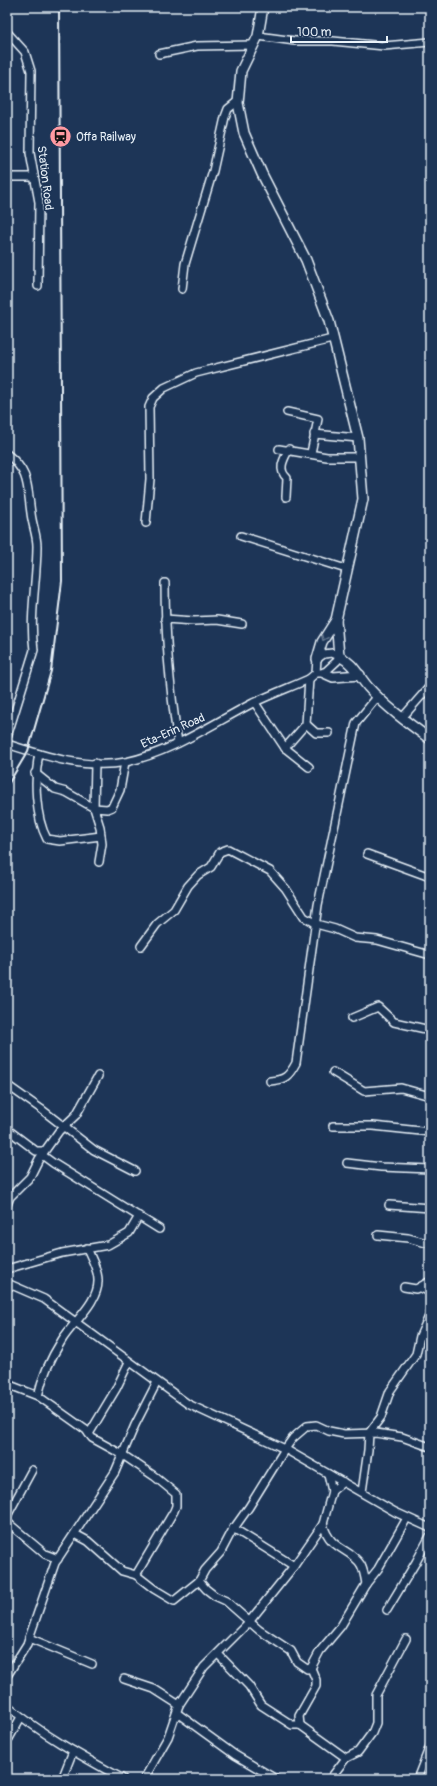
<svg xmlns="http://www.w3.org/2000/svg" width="437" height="1786" viewBox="0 0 437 1786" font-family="Pangolin,sans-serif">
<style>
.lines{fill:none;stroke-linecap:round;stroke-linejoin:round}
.minor-casing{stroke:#e8f1f8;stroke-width:10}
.tertiary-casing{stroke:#e8f1f8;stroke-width:12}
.minor{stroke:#1d3557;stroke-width:7}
.tertiary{stroke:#1d3557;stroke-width:9}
.rail{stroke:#e8f1f8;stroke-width:2}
.oneway{stroke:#64778f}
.labels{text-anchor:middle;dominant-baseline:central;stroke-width:3.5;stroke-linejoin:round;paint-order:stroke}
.poi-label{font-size:12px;fill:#e8f1f8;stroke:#1d3557;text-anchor:start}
.street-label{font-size:12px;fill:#e8f1f8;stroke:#1d3557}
</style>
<rect width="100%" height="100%" fill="#1d3557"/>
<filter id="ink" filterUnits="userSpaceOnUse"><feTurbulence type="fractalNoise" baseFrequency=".025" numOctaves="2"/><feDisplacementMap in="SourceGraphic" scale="8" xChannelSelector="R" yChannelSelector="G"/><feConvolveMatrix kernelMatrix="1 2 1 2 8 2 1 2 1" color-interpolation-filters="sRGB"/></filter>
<g filter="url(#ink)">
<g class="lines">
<defs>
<g id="minor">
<polyline points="7,32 25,52 31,71 30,153 39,202 38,286"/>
<polyline points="258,36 295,41 333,41 384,46 430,42"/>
<polyline points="159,54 197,46 253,45"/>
<polyline points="7,177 34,177"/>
<polyline points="182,289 185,264 213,171 225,117 228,109 238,101"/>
<polyline points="287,412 318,419 311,453"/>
<polyline points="314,434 358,438"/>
<polyline points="279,449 327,457 359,457"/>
<path d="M7 454C30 472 27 486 31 513 32 524 37 535 37 546 37 581 29 616 34 650L7 737"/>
<path d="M286 497 287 478C277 469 284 459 289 449"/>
<polyline points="146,523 150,479 149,407 153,398 164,388 196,373 332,339"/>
<polyline points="241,536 346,569"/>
<path d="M165 583C165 638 170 689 178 743"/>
<polyline points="165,619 194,621 217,620 242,624"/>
<polygon points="332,653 339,656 337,661 324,673 316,673 317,659 324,654"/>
<polyline points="255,703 285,748 309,767"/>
<polyline points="402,718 430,686"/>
<polyline points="306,724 316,733 329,733"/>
<path d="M7 744C44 756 87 770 126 762 172 752 212 724 253 703 272 694 291 687 309 679L316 673"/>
<polyline points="285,748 306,724 309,679"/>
<path d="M39 754C34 778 35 817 47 839L60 841 101 836"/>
<polyline points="95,763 94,808 100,827 102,844 99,862"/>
<polyline points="35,773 55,789 66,792 94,808 107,809 112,807 120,790 125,762"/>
<polyline points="367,854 430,877"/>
<polyline points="141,946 157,924 174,910 188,886 198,875 211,867 220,852 228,849 270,871 286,889 304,917 316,924 335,929 355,938 377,940 430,955"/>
<polyline points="352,1018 378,1007 394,1022 430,1030"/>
<polyline points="333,1072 364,1091 401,1088 430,1096"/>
<path d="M270 1081C285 1080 289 1076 296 1063L318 905 356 723 378 696"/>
<polyline points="7,1085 41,1109 94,1150 135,1171"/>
<polyline points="333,1126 373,1126 430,1132"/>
<polyline points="7,1129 36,1151 44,1151"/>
<polyline points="42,1155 53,1163 159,1229"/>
<polyline points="347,1163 381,1167 430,1169"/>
<polyline points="7,1205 10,1197 30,1177 39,1159 59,1131 76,1115 98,1076"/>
<polyline points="389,1205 430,1208"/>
<polyline points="378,1235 408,1238 430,1244"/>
<polyline points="7,1269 62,1253 108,1245 129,1233 139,1216"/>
<polyline points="7,1283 44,1299 188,1404 285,1449 395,1512 430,1528"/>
<polyline points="404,1287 416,1289 430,1281"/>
<polyline points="421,1288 430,1292"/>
<polyline points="7,1384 38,1396 86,1430 92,1438 123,1455 154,1476 176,1494 176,1506 174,1511 136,1575"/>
<path d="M38 1396C42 1377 52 1356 62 1340 73 1322 99 1302 98 1280 98 1269 91 1258 87 1248"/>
<polyline points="89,1434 116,1389 129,1362"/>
<polyline points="328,1474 332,1491"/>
<polyline points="362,1492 368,1450 369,1433 381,1417 390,1391 416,1354 420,1336 430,1314"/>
<polyline points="7,1516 32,1470"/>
<polyline points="7,1522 45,1554 58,1559"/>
<path d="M323 1524C330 1551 351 1548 361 1565 364 1571 365 1578 366 1584"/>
<polyline points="233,1528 294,1566"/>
<polyline points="75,1534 88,1541 122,1571 136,1575 154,1589 174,1601 199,1581 205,1570 221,1552 232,1531 249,1507 285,1449 293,1438 307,1426 316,1425 329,1431 344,1434 376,1433 402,1437 430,1447"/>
<polyline points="199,1581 206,1589 215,1596 226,1601 259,1630 291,1651 297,1662 307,1669 311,1668"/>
<polyline points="387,1610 416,1562 430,1536"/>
<polyline points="29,1638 92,1664"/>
<polyline points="218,1654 249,1686 261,1705 292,1725 300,1725 346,1758"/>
<polyline points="311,1668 320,1651 341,1626 366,1584 378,1569 407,1518"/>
<polyline points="7,1676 27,1644 55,1563 115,1472 135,1425 157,1382"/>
<polyline points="124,1679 154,1689 179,1705"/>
<path d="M7 1705C42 1735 83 1757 123 1779"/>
<polyline points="177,1713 235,1755 276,1779"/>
<polyline points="300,1725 299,1716 316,1686 316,1680 311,1668"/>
<polyline points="7,1742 21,1717"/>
<polyline points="62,1779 73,1751"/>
<polyline points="144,1779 168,1737 179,1705 204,1667 249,1622 294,1566 323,1524 332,1491 343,1482"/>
<polyline points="330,1779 346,1758 358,1752 372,1733 376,1723 376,1695 406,1639"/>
<polyline points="417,1779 430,1746"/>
</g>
<g id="tertiary">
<path d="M263 7 258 36 241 71 238 103 244 133 262 174 306 260 329 321 358 438 363 499 336 620 339 656C353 663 358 675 368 687 386 707 408 723 430 739"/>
<polyline points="317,659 322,642 336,620"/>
<polyline points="324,673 333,677 360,675"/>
</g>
</defs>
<use href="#minor" class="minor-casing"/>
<use href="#tertiary" class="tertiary-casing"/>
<use href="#minor" class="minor"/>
<use href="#tertiary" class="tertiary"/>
<polyline class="rail" points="7,786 28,751 51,671 62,581 59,7"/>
</g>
<defs><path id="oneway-chevron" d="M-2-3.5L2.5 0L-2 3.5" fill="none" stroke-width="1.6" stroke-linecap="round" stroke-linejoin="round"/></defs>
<use class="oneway" href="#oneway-chevron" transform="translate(324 638) rotate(114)"/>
</g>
<defs>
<symbol id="station-disc" viewBox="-11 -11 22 22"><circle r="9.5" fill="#ff9aa2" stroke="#1d3557"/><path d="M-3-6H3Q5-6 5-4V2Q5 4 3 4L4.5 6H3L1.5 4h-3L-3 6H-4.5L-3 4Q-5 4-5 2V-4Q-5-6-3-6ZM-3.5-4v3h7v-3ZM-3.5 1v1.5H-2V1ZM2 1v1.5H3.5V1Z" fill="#111"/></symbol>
</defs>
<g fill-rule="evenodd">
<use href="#station-disc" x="48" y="124" width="25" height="25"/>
</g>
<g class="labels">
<g class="poi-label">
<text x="76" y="137">Offa Railway</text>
</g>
<g class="street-label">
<text transform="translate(45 178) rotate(83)">Station Road</text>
<text transform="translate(173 731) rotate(-24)">Eta-Erin Road</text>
</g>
</g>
<rect width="437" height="1786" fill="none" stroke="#1d3557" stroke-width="24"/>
<rect x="12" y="12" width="413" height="1762" fill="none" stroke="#e8f1f8" stroke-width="1.5" filter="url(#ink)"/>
<path d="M291 36v6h96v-6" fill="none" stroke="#e8f1f8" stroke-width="2"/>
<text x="297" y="36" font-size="12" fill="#e8f1f8" stroke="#1d3557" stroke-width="3" paint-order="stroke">100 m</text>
</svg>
